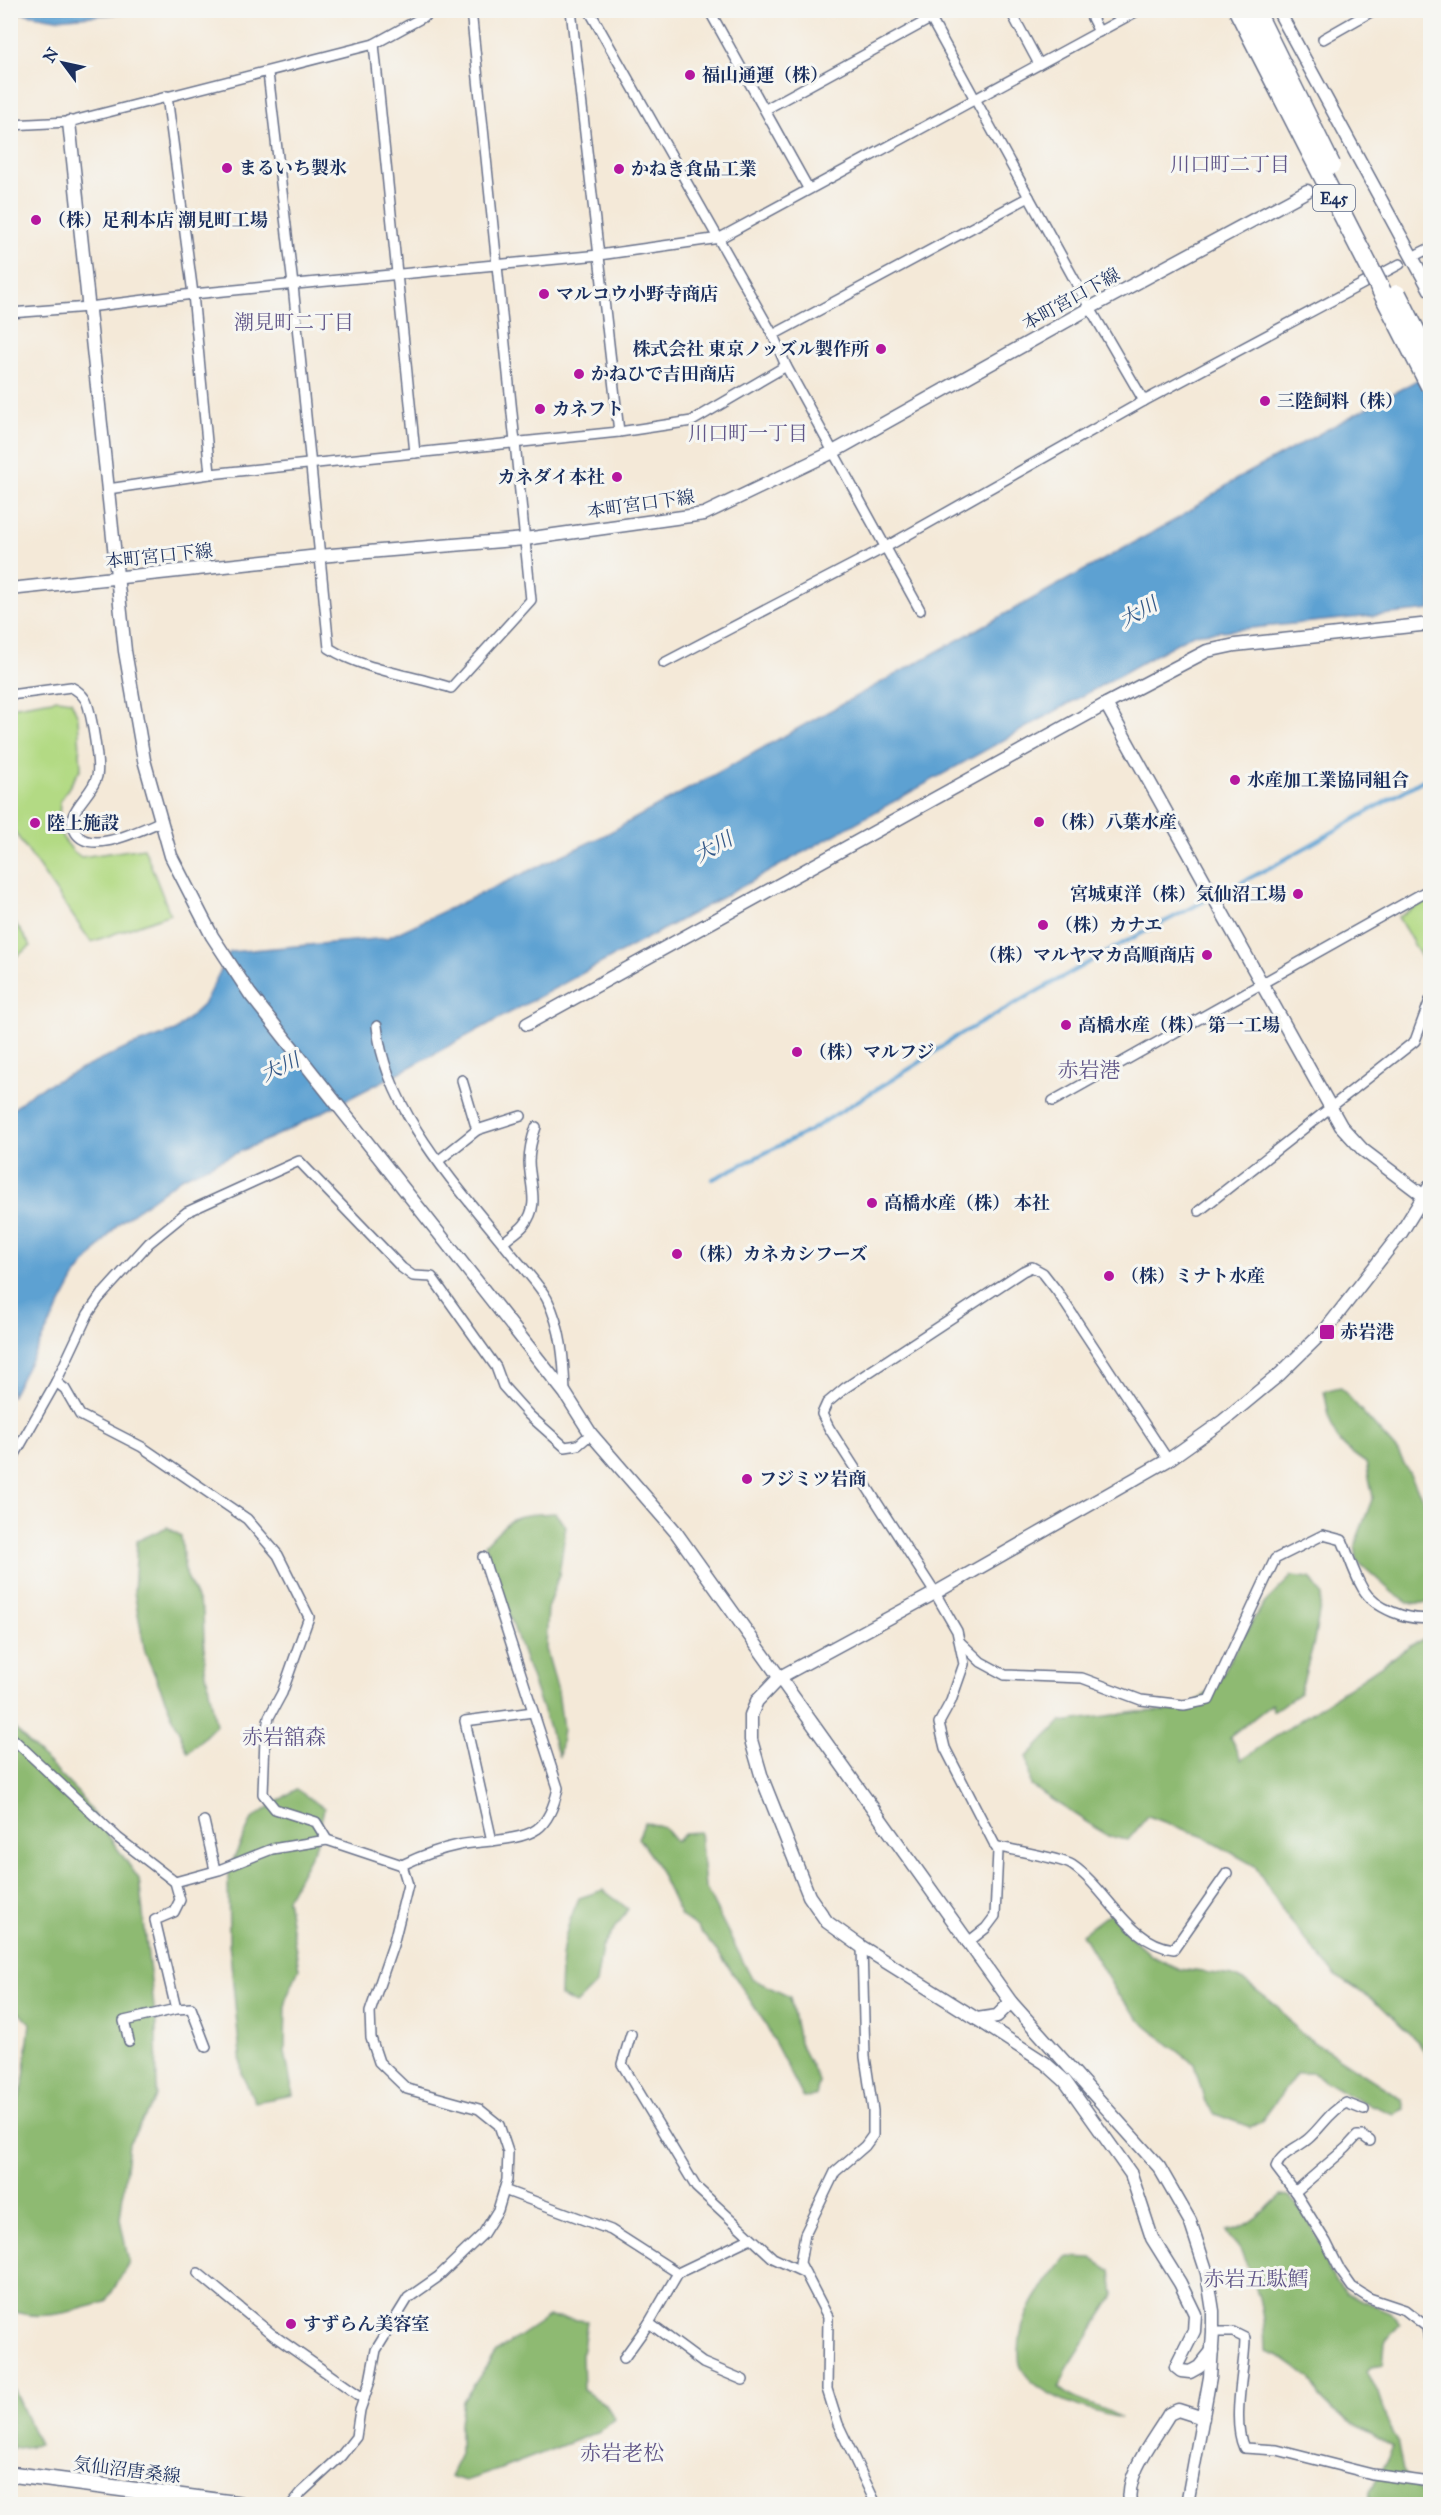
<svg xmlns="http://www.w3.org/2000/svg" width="1441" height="2515" viewBox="0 0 1441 2515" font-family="'IM FELL Great Primer','Noto Serif JP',serif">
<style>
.green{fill:#b3da84;stroke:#678471;stroke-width:1.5}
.forest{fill:#8eba72;stroke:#547468;stroke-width:1.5}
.water{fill:#5da1d2;stroke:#3c6898;stroke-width:1.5}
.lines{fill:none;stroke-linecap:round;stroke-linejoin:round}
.stream{stroke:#5da1d2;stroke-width:4}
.minor-casing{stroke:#677089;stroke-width:12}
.tertiary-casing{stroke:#677089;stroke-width:15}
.primary-casing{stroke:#677089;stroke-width:18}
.minor{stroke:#fff;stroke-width:9}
.tertiary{stroke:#fff;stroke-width:12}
.primary{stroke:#fff;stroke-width:15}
.motorway-bridge-casing{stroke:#677089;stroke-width:21;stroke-linecap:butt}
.motorway-bridge{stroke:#fff;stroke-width:18}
.poi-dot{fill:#b5179e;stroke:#f6f6f2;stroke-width:2}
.labels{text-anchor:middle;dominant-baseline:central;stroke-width:6;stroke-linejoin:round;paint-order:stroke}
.shield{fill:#f6f6f2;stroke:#5d6b8a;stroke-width:1.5}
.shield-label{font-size:16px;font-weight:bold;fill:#1b2f5e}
.poi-label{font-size:18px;font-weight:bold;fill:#1b2f5e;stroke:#f6f6f2;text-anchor:start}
.street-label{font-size:18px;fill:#1b2f5e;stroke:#f6f6f2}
.neighbourhood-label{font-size:20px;fill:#605688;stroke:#f6f6f2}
.water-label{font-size:20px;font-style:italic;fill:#325787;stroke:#f6f6f2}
.quarter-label{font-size:21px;fill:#605688;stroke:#f6f6f2}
</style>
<rect width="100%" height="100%" fill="#f6f6f2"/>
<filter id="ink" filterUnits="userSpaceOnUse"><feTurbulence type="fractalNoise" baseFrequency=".0167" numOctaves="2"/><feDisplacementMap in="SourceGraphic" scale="12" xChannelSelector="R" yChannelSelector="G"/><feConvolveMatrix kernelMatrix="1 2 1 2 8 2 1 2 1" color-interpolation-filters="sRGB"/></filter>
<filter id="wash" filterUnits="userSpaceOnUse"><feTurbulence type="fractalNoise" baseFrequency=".008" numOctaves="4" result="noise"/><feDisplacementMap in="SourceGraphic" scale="24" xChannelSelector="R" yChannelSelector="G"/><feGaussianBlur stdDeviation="1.35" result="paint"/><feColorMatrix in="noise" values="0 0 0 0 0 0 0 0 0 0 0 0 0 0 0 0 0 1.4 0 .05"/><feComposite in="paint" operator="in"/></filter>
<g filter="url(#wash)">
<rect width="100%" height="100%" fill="#f4e9d8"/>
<g class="green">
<polygon points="58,699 71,701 78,717 81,768 60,801 59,820 62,837 73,851 81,857 144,848 170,914 91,942 11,827 11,707"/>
<polygon points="1430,899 1430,972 1398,917"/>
<polygon points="10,916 31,946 11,960 10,960"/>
</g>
<g class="forest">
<path d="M1340 1387 1398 1452 1426 1505 1430 1549V1603H1408L1393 1593 1357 1561 1355 1544 1373 1497 1366 1463C1329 1439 1333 1432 1324 1391Z"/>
<path d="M555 1513 566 1526 559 1575 548 1606 546 1649 558 1691 563 1729 559 1757 485 1545C514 1514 513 1515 555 1513Z"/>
<polygon points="167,1527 181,1536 185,1572 203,1612 205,1668 216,1725 188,1753 145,1652 134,1592 137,1541"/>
<polygon points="1292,1576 1310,1578 1322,1595 1314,1642 1300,1693 1273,1711 1272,1704 1230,1737 1241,1760 1412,1645 1430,1635 1430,2062 1419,2043 1379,2004 1335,1975 1287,1917 1255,1866 1204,1837 1148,1816 1128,1840 1108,1836 1031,1786 1027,1757 1061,1722 1137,1712 1186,1710 1217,1685 1239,1643 1263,1605"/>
<path d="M15 1729 79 1794 139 1879 156 2024 157 2096 129 2143 120 2219 129 2263 106 2302C76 2310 41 2323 11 2310V2123L23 2086 30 2023 11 2005 10 1732Z"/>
<polygon points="296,1789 324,1808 316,1845 287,1899 299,1969 286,1999 285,2052 293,2095 255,2102 242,2075 229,1943 228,1871 252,1819"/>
<polygon points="645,1822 664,1828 676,1842 685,1833 700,1832 705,1887 752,1979 790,1997 799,2042 819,2081 816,2096 803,2097 763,2020 724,1960 697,1927 681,1916 655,1862 638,1838"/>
<path d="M603 1890 628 1909 602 1948 596 1984 576 2004 560 1996C561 1955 562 1935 579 1898Z"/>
<polygon points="1111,1912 1129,1935 1152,1956 1179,1969 1233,1976 1247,1983 1278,2007 1300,2033 1402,2099 1404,2109 1393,2114 1352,2097 1312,2073 1297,2073 1261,2122 1250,2127 1215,2114 1205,2102 1194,2064 1146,2026 1118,1995 1082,1934"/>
<path d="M1281 2195 1289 2196 1305 2215 1322 2245 1328 2271 1346 2293 1390 2312 1400 2324 1385 2342 1383 2365 1371 2367 1367 2371 1378 2393 1386 2419 1397 2440 1403 2470 1430 2504H1369L1370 2492 1393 2447 1335 2413 1320 2398 1310 2378 1279 2356 1265 2351C1264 2307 1259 2290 1240 2250 1236 2243 1229 2239 1226 2231 1247 2230 1266 2209 1281 2195Z"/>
<path d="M1066 2257 1091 2258 1111 2271 1114 2295 1067 2369 1059 2388C1076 2403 1102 2405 1121 2418 1091 2412 1035 2396 1021 2367 1019 2363 1019 2358 1019 2354 1018 2315 1043 2285 1066 2257Z"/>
<polygon points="548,2317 587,2321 582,2355 583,2390 606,2405 615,2419 600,2431 498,2470 465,2481 450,2476 460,2456 460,2423 463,2401 496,2352"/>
<polygon points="10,2382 11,2382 39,2445 11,2449"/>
</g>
<g class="water">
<polygon points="10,11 11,10 151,11 56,19"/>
<polygon points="1430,373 1430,610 1193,634 743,886 408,1068 288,1130 181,1178 118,1224 77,1274 11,1397 11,1111 34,1091 129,1047 175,1031 203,1005 230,952 387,938 605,835 1177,519 1235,480"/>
</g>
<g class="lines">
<polyline class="stream" points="713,1179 809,1131 919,1063 954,1038 1123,943 1275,865 1430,776"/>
</g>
</g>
<g filter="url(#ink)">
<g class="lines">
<defs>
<g id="minor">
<polyline points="571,10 619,432"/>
<polyline points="589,10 773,335 786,366 920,610"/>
<polyline points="709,10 808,188"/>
<polyline points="926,10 1090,308 1144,401"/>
<polyline points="1010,10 1039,64"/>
<polyline points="1088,10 1099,32"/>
<polyline points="1323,39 1374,10"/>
<polyline points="374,44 415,453"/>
<path d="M268 73 293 285 329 648C363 670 412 675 451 688L531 600 471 10"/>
<polyline points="167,96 193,294 210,474"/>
<polyline points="766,109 930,19"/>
<polyline points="10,125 69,122 374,44 436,10"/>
<polyline points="1418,254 1428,249 1430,254"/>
<polyline points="10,313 89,307 193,294 599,255 720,238 1139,10"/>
<polyline points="773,335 1029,197"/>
<polyline points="108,489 210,474 619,432 692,421 786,366"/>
<polyline points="664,663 886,547 1144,401 1400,264"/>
<path d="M10 695 71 687C77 690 81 693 85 699 91 708 100 765 97 776 94 790 78 802 73 816 71 822 73 828 76 833 91 856 142 829 162 821"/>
<path d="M377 1026C385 1110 459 1188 510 1252 522 1267 538 1283 547 1299 562 1329 564 1361 565 1393"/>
<polyline points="462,1080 477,1130"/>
<polyline points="1053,1101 1430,889"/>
<polyline points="438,1161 477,1130 521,1116"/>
<polyline points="1199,1211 1415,1041 1430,1000"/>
<path d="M503 1243C509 1237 518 1232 524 1225 538 1208 532 1191 530 1172 527 1156 531 1141 536 1127"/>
<polyline points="100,1297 149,1243 187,1212 299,1161 402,1268 413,1276 432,1277 496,1367 503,1386 529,1415 565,1447 578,1445 591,1434"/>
<polyline points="56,1382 65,1389 80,1415 142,1447 247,1519 278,1555 309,1617 282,1693 269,1717 265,1738 263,1794 275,1809 316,1822 327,1840 402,1865"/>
<polyline points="10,1463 56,1382 88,1314 101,1295"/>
<path d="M960 1642 981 1662 1005 1675 1082 1678 1141 1700 1184 1705 1209 1700 1275 1559 1323 1535 1342 1540C1349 1556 1354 1574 1363 1589 1375 1609 1408 1621 1430 1618"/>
<polyline points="10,1736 118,1838 175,1882"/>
<polyline points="204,1821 215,1870"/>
<polyline points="492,1841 465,1721 533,1712"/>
<path d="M995 1846C1011 1850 1061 1858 1072 1865 1108 1889 1128 1944 1174 1949L1227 1873"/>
<polyline points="967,1943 986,1928 995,1916 998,1851 945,1748 939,1723 951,1701 964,1664 957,1631 935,1593 829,1428 822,1414 827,1403 845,1388 1023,1271 1032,1267 1043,1273 1057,1291 1168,1460"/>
<polyline points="862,1947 865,2057 873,2111 873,2135 865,2146 835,2172 805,2234 800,2263 828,2317 827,2389 838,2424 876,2504"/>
<polyline points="176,2009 191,2008 206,2047"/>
<polyline points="631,2034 622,2064 696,2187 773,2258 805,2273"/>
<polyline points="129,2041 124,2021 176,2009 155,1920 174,1912 180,1900 175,1882 219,1870 272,1849 327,1840"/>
<path d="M1364 2110 1346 2103C1330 2111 1321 2128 1308 2139 1296 2149 1281 2153 1276 2167L1295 2192 1326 2242 1340 2270 1352 2287 1369 2298 1405 2310 1427 2327 1430 2348"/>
<polyline points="504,2190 611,2230 678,2273"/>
<polyline points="1295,2192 1346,2148 1357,2136 1363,2136 1370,2141"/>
<polyline points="198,2273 273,2335 364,2399"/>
<polyline points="649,2323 703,2363 743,2380"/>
<path d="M1213 2332H1233L1245 2338C1245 2370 1231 2419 1244 2448L1277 2450 1372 2474 1430 2482"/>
<polyline points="624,2358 649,2323 678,2273 751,2238"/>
<path d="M292 2504 302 2492 341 2456 356 2437 360 2410 370 2381 376 2350 408 2298 438 2277 483 2234 498 2210 507 2180 508 2152 499 2125 479 2109 407 2089 379 2062 371 2038 370 2012 393 1945 408 1885 402 1865C421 1856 439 1849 459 1845 480 1841 521 1841 537 1829 550 1820 555 1802 558 1788L483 1557"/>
</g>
<g id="tertiary">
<polyline points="1278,10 1430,290"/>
<polyline points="69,122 125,651 144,760 171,856 212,936 250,994 565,1393 591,1434 675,1531 1011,2002"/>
<polyline points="10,589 319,556 525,539 704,514 833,452 1090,308 1307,191"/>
<polyline points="527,1024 1106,704"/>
<polyline points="1429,1200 1363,1150 1341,1126 1106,704 1207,651 1235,645 1430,624"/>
<polyline points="977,2019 1045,2063 1065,2081 1131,2174 1152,2238 1180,2283 1195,2314 1194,2331 1176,2367 1181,2371 1190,2372 1199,2367 1212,2351"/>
<path d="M1130 2504C1125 2473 1154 2440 1169 2414L1178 2410 1203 2418"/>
<polyline points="1187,2504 1210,2377 1213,2332 1213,2311 1207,2273 1190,2221 1159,2167 1011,2002 997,2016 977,2019 862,1947 827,1922 809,1896 762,1778 751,1740 751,1715 757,1701 780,1677 935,1593 1168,1460 1223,1421 1280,1374 1326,1329 1401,1233 1430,1186"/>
</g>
<polyline id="primary" points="10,2474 239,2504"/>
</defs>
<use href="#minor" class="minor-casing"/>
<use href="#tertiary" class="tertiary-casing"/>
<use href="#primary" class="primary-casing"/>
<use href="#minor" class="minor"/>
<use href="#tertiary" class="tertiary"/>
<use href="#primary" class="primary"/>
<defs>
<g id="motorway-bridge">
<polyline points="1238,10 1430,386"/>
<polyline points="1255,10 1331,165"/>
<polyline points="1397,294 1430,359"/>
</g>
</defs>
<use href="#motorway-bridge" class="motorway-bridge-casing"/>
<use href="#motorway-bridge" class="motorway-bridge"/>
</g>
</g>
<g class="poi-dot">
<circle cx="690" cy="75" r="6"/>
<circle cx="227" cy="168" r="6"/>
<circle cx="619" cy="169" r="6"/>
<circle cx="36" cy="220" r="6"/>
<circle cx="544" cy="294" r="6"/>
<circle cx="881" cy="349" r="6"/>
<circle cx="579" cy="374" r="6"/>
<circle cx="1265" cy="401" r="6"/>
<circle cx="540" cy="409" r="6"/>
<circle cx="617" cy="477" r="6"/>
<circle cx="1235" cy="780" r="6"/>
<circle cx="1039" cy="822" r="6"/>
<circle cx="35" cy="823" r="6"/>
<circle cx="1298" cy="894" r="6"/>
<circle cx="1043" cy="925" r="6"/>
<circle cx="1207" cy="955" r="6"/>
<circle cx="1066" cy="1025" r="6"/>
<circle cx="797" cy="1052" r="6"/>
<circle cx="872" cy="1203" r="6"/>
<circle cx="677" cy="1254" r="6"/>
<circle cx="1109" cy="1276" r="6"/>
<rect x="1319" y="1324" width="16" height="16" rx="3"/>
<circle cx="747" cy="1479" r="6"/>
<circle cx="291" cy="2324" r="6"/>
</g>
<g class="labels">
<rect class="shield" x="1313" y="185" width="42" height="26" rx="4.5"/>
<g class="shield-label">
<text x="1334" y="198">E45</text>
</g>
<g class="poi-label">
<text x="702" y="75">福山通運（株）</text>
<text x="239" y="168">まるいち製氷</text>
<text x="631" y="169">かねき食品工業</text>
<text x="48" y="220">（株）足利本店 潮見町工場</text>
<text x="556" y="294">マルコウ小野寺商店</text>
<text x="869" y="349" text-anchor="end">株式会社 東京ノッズル製作所</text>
<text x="591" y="374">かねひで吉田商店</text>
<text x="1277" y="401">三陸飼料（株）</text>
<text x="552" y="409">カネフト</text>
<text x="605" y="477" text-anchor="end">カネダイ本社</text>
<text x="1247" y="780">水産加工業協同組合</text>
<text x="1051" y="822">（株）八葉水産</text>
<text x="47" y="823">陸上施設</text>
<text x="1286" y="894" text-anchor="end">宮城東洋（株）気仙沼工場</text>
<text x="1055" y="925">（株）カナエ</text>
<text x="1195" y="955" text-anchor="end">（株）マルヤマカ高順商店</text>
<text x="1078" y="1025">高橋水産（株） 第一工場</text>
<text x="809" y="1052">（株）マルフジ</text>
<text x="884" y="1203">高橋水産（株） 本社</text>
<text x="689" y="1254">（株）カネカシフーズ</text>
<text x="1121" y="1276">（株）ミナト水産</text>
<text x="1340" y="1332">赤岩港</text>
<text x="759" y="1479">フジミツ岩商</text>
<text x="303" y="2324">すずらん美容室</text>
</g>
<g class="street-label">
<text transform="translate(1071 299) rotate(-29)">本町宮口下線</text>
<text transform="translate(641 504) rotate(-8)">本町宮口下線</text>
<text transform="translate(159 556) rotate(-6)">本町宮口下線</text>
<text transform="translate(127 2470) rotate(7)">気仙沼唐桑線</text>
</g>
<g class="neighbourhood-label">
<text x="1230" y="164">川口町二丁目</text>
<text x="294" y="322">潮見町二丁目</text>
<text x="748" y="433">川口町一丁目</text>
</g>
<g class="water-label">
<text transform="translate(1138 612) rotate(-29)">大川</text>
<text transform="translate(713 847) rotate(-29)">大川</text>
<text transform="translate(280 1067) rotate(-25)">大川</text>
</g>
<g class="quarter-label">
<text x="1089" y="1070">赤岩港</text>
<text x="284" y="1737">赤岩舘森</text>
<text x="1256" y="2279">赤岩五駄鱈</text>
<text x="622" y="2453">赤岩老松</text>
</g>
</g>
<rect width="1441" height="2515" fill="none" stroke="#f6f6f2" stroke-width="36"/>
<g transform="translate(63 63) rotate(303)" stroke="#f6f6f2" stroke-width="4.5" paint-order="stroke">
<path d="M0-4.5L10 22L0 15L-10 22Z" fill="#1b2f5e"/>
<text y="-9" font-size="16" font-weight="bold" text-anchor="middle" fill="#1b2f5e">N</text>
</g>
</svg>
